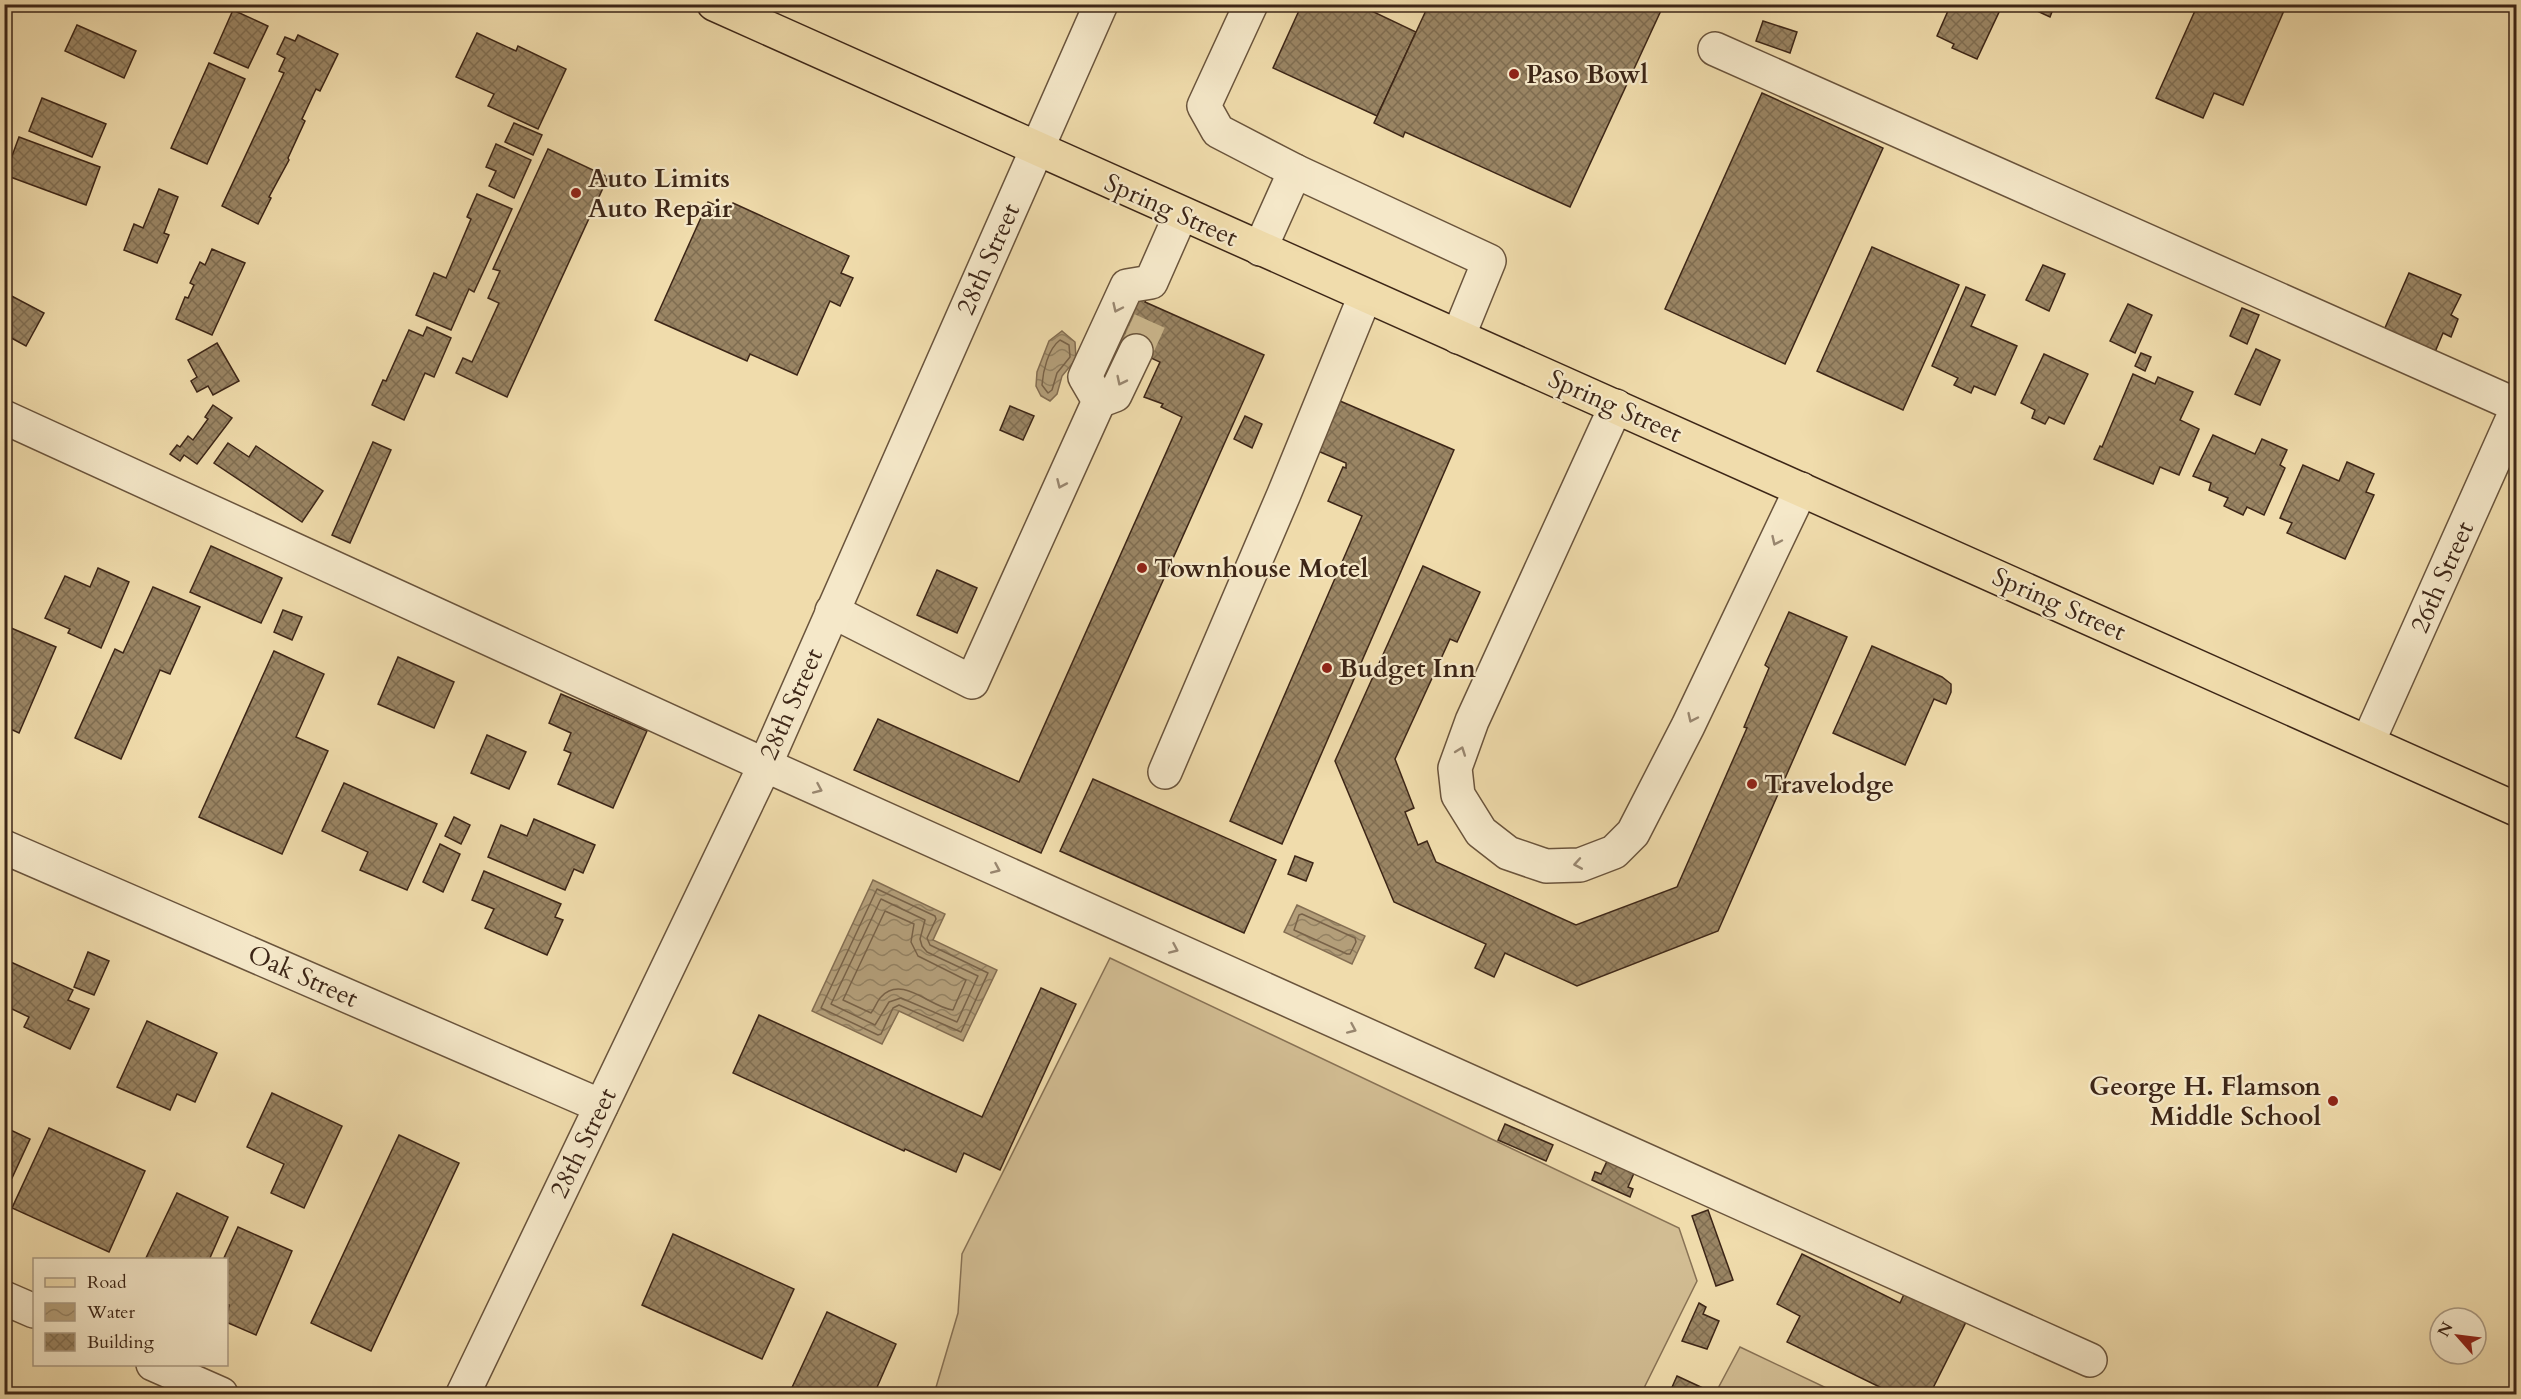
<svg xmlns="http://www.w3.org/2000/svg" width="2521" height="1399" viewBox="0 0 2521 1399" font-family="Cardo,serif">
<style>
.garden{fill:#d2bd93;stroke:#887255;stroke-width:1.5}
.water{fill:url(#water-waves);stroke:#846e52;stroke-width:1.5}
.lines{fill:none;stroke-linecap:round;stroke-linejoin:round}
.shore{stroke:#786248;stroke-width:1.5}
.building{fill:url(#building-cross-hatch);stroke:#3d2617;stroke-width:1.5}
.minor-tunnel{stroke:#ccb88e;stroke-width:33;stroke-dasharray:33 16;stroke-linecap:butt}
.minor-casing{stroke:#6a543c;stroke-width:36}
.major-casing{stroke:#3d2617;stroke-width:36}
.minor{stroke:#f5e8c9;stroke-width:33}
.major{stroke:#f0dcac;stroke-width:33}
.oneway{stroke:#998770}
.poi-dot{fill:#8f2418;stroke:#f5e8c9;stroke-width:2}
.labels{text-anchor:middle;dominant-baseline:central;stroke-width:4.5;stroke-linejoin:round;paint-order:stroke}
.poi-label{font-size:26px;font-weight:bold;fill:#3d2617;stroke:#f5e8c9;text-anchor:start}
.street-label{font-size:26px;fill:#3d2617;stroke:#f5e8c9}
</style>
<defs>
<pattern id="water-waves" width="16" height="10" patternUnits="userSpaceOnUse" patternTransform="scale(1.5)"><rect width="16" height="10" fill="#b39e79"/><path d="M0 5q4-4 8 0t8 0" fill="none" stroke="#938162"/></pattern>
<pattern id="building-cross-hatch" width="8" height="8" patternUnits="userSpaceOnUse" patternTransform="scale(1.5)"><rect width="8" height="8" fill="#9a8564"/><path d="M0 0l8 8M0 8l8-8" fill="none" stroke="#7f6d51"/></pattern>
</defs>
<rect width="100%" height="100%" fill="#f0dcac"/>
<filter id="stains"><feTurbulence type="fractalNoise" baseFrequency=".00333" numOctaves="4"/><feColorMatrix values="0 0 0 0 .2 0 0 0 0 .09 0 0 0 0 .02 0 0 0 .5 -.17"/></filter>
<radialGradient id="worn" r=".72"><stop offset=".6" stop-color="#630" stop-opacity="0"/><stop offset="1" stop-color="#630" stop-opacity=".3"/></radialGradient>
<g class="garden">
<polygon points="1110,958 1679,1228 1697,1281 1641,1394 934,1394 958,1313 962,1254"/>
<polygon points="1740,1347 1839,1394 1715,1394"/>
</g>
<g class="water">
<polygon points="1062,331 1075,342 1076,359 1062,376 1057,394 1050,401 1041,396 1036,386 1037,372 1049,341"/>
<polygon points="873,880 945,914 933,940 997,970 963,1041 899,1011 882,1044 812,1011"/>
<polygon points="1297,905 1365,936 1352,964 1284,932"/>
</g>
<g class="lines">
<g class="shore">
<path d="M1060 340 1069 345 1070 357 1057 373 1052 390 1048 393 1042 385C1043 371 1048 349 1060 340Z"/>
<polygon points="877,889 935,916 936,919 927,938 930,945 988,973 961,1032 899,1005 893,1008 881,1034 878,1035 821,1008"/>
<polygon points="881,899 925,920 920,939 922,946 927,952 978,976 957,1022 901,998 889,1002 875,1025 831,1004"/>
<path d="M885 911 914 924 911 942 918 956 966 980 953 1010C931 1008 902 974 881 997 877 1001 875 1008 871 1013L843 1000Z"/>
<polygon points="1302,914 1355,938 1356,942 1350,954 1347,954 1294,930 1299,915"/>
</g>
</g>
<g class="building">
<polygon points="1302,4 1357,4 1416,32 1377,116 1273,68"/>
<polygon points="1429,4 1664,4 1570,207 1405,132 1403,137 1374,123"/>
<polygon points="1951,4 1987,4 2000,10 1977,59 1952,48 1954,44 1937,36"/>
<polygon points="2022,4 2055,4 2050,17"/>
<polygon points="2198,4 2286,6 2243,105 2214,93 2203,118 2156,98"/>
<polygon points="233,10 268,26 248,68 214,53"/>
<polygon points="1763,21 1797,32 1790,53 1756,41"/>
<polygon points="77,25 136,51 124,78 65,51"/>
<polygon points="477,33 516,51 518,46 566,69 538,129 488,106 494,94 456,77"/>
<polygon points="298,35 338,54 320,91 316,89 302,119 305,121 288,158 289,160 269,197 271,198 258,224 222,206 284,73 279,71 285,58 277,54 285,37 295,41"/>
<polygon points="209,63 245,79 207,164 171,148"/>
<polygon points="1762,93 1883,148 1785,364 1665,309"/>
<polygon points="42,98 106,124 92,157 29,131"/>
<polygon points="514,123 542,135 533,155 505,142"/>
<polygon points="19,137 100,167 86,205 5,175"/>
<polygon points="496,144 531,160 514,198 489,186 496,171 486,167"/>
<polygon points="548,149 608,177 507,397 456,373 463,358 472,362 499,303 488,298 500,271 493,269"/>
<polygon points="159,189 178,197 164,233 169,235 157,263 124,250 134,224 143,228"/>
<polygon points="477,194 512,209 474,292 469,289 451,330 416,315 434,273 446,278 471,219 467,217"/>
<polygon points="708,202 729,211 733,203 849,256 841,273 853,278 840,306 830,301 797,375 750,354 747,361 655,320"/>
<polygon points="1872,247 1959,285 1903,410 1817,371"/>
<polygon points="212,249 245,263 212,335 176,319 185,297 188,298 194,285 190,283 200,262 205,265"/>
<polygon points="2043,265 2065,274 2049,311 2026,300"/>
<polygon points="2409,273 2461,295 2451,315 2458,319 2451,337 2443,333 2435,352 2384,330"/>
<polygon points="1966,287 1985,295 1971,326 2017,346 1995,395 1974,386 1971,393 1954,385 1958,378 1932,366"/>
<polygon points="4,292 44,313 26,346 4,334"/>
<polygon points="1139,294 1147,297 1145,302 1264,355 1041,853 854,770 878,719 1019,782 1182,417 1161,407 1163,404 1144,397 1160,362 1116,342"/>
<polygon points="2128,304 2152,315 2135,353 2110,341"/>
<polygon points="2242,308 2259,315 2247,344 2230,336"/>
<polygon points="427,327 451,338 434,377 425,373 404,420 372,405 383,380 386,381 409,330 423,336"/>
<polygon points="217,343 239,381 213,395 208,386 197,392 191,381 197,377 188,360"/>
<polygon points="2256,349 2280,360 2260,405 2235,394"/>
<polygon points="2141,353 2151,357 2145,371 2135,366"/>
<polygon points="2044,354 2088,374 2064,424 2049,417 2045,424 2032,418 2035,410 2021,403"/>
<polygon points="2133,374 2155,384 2158,377 2193,392 2180,420 2199,429 2179,475 2160,467 2153,484 2094,459 2100,446 2102,447"/>
<polygon points="1333,398 1454,450 1282,844 1230,821 1362,516 1328,501 1343,467 1346,468 1346,463 1311,448"/>
<polygon points="213,405 232,418 197,464 184,455 180,461 170,454 177,445 180,447 188,436 193,440 208,419 205,417"/>
<polygon points="1010,406 1034,416 1023,440 1000,430"/>
<polygon points="1245,416 1262,424 1252,448 1234,439"/>
<polygon points="2213,435 2255,454 2262,439 2287,450 2280,465 2285,468 2264,515 2247,507 2243,515 2224,506 2228,498 2209,490 2211,483 2193,476"/>
<polygon points="373,442 391,450 350,543 332,535"/>
<polygon points="228,443 249,457 256,446 323,491 302,522 214,463"/>
<polygon points="2347,462 2374,474 2366,492 2374,495 2345,559 2287,533 2292,523 2280,518 2303,465 2339,481"/>
<polygon points="211,546 282,578 261,623 190,592"/>
<polygon points="1423,566 1480,592 1457,642 1450,639 1395,759 1414,808 1405,812 1418,845 1427,841 1436,862 1576,925 1677,887 1747,728 1744,727 1769,668 1765,665 1789,612 1847,637 1718,931 1577,986 1505,953 1494,977 1475,968 1486,944 1394,902 1335,761"/>
<polygon points="98,568 129,582 101,648 68,633 70,629 45,618 65,576 90,587"/>
<polygon points="937,570 977,588 957,633 917,615"/>
<polygon points="153,587 200,607 170,674 160,670 121,759 75,738 115,649 123,653"/>
<polygon points="283,610 302,617 292,640 274,632"/>
<polygon points="4,625 56,647 19,733 4,726"/>
<polygon points="1872,646 1942,677 1951,684 1951,692 1946,704 1934,699 1905,765 1833,733"/>
<polygon points="274,651 324,674 296,737 328,751 282,854 199,817"/>
<polygon points="398,657 454,682 434,728 378,704"/>
<polygon points="561,694 647,731 613,808 558,784 571,753 564,750 571,733 549,723"/>
<polygon points="487,735 526,752 509,789 471,773"/>
<polygon points="1093,779 1276,860 1244,933 1060,851"/>
<polygon points="344,783 437,824 407,890 360,870 368,852 322,831"/>
<polygon points="454,817 470,825 461,844 445,836"/>
<polygon points="534,819 595,845 583,873 574,869 565,890 488,857 501,825 527,836"/>
<polygon points="440,844 460,854 443,892 423,882"/>
<polygon points="1295,856 1313,863 1306,881 1288,874"/>
<polygon points="484,871 561,904 555,917 563,920 547,955 485,928 494,909 472,900"/>
<polygon points="88,952 109,961 94,995 74,987"/>
<polygon points="4,959 73,990 68,1000 89,1009 70,1049 24,1027 29,1017 8,1007 4,1015"/>
<polygon points="1041,988 1076,1004 1000,1170 964,1153 956,1172 905,1149 904,1151 733,1073 759,1015 982,1117"/>
<polygon points="147,1021 217,1053 195,1102 177,1094 170,1110 117,1087"/>
<polygon points="272,1093 342,1126 304,1208 271,1193 284,1164 247,1147"/>
<polygon points="1505,1124 1553,1145 1546,1161 1498,1140"/>
<polygon points="4,1127 30,1139 12,1178 4,1175"/>
<polygon points="49,1128 145,1171 109,1252 12,1208"/>
<polygon points="399,1135 459,1163 371,1351 311,1323"/>
<polygon points="1608,1159 1635,1171 1628,1187 1633,1189 1630,1197 1592,1180 1595,1172 1601,1174"/>
<polygon points="177,1193 228,1217 209,1260 145,1260"/>
<polygon points="1708,1210 1733,1280 1716,1286 1692,1216"/>
<polygon points="238,1227 292,1251 256,1335 226,1322 229,1305 226,1304 226,1260 223,1260"/>
<polygon points="673,1234 794,1289 762,1359 642,1305"/>
<polygon points="1802,1254 1900,1303 1906,1290 1967,1320 1930,1394 1894,1394 1787,1342 1800,1316 1777,1304"/>
<polygon points="1699,1303 1706,1307 1703,1314 1719,1321 1707,1349 1682,1341"/>
<polygon points="827,1312 896,1344 874,1394 789,1394"/>
<polygon points="1677,1376 1705,1389 1703,1394 1669,1394"/>
</g>
<g class="lines">
<polyline class="minor-tunnel" points="1136,351 1156,307"/>
<defs>
<g id="minor">
<polyline points="1251,4 1204,106 1218,131 1295,171"/>
<polyline points="1715,49 2516,405"/>
<polyline points="1260,249 1295,171 1489,261 1458,337"/>
<polyline points="1099,401 1115,395 1136,351"/>
<polyline points="1616,406 1472,721 1455,768 1458,795 1481,832 1508,853 1546,866 1580,865 1614,852 1633,833 1688,726 1801,489"/>
<polyline points="4,417 765,765 2090,1360"/>
<polyline points="832,611 972,682 1099,401 1085,377 1127,286 1151,282 1181,214"/>
<polyline points="2368,742 2516,411"/>
<polyline points="1165,772 1284,494 1365,296"/>
<polyline points="4,847 601,1106"/>
<polyline points="4,1298 34,1311"/>
<polyline points="153,1364 221,1394"/>
<polyline points="463,1394 765,765 1101,4"/>
</g>
<polyline id="major" points="714,4 2516,809"/>
</defs>
<use href="#minor" class="minor-casing"/>
<use href="#major" class="major-casing"/>
<use href="#minor" class="minor"/>
<use href="#major" class="major"/>
</g>
<defs><path id="oneway-chevron" d="M-2-3.5L2.5 0L-2 3.5" fill="none" stroke-width="1.6" stroke-linecap="round" stroke-linejoin="round" transform="scale(1.5)"/></defs>
<g class="oneway">
<use href="#oneway-chevron" transform="translate(1117 308) rotate(115)"/>
<use href="#oneway-chevron" transform="translate(1121 381) rotate(116)"/>
<use href="#oneway-chevron" transform="translate(1061 484) rotate(114)"/>
<use href="#oneway-chevron" transform="translate(1776 541) rotate(115)"/>
<use href="#oneway-chevron" transform="translate(1692 718) rotate(115)"/>
<use href="#oneway-chevron" transform="translate(1461 751) rotate(-70)"/>
<use href="#oneway-chevron" transform="translate(818 789) rotate(24)"/>
<use href="#oneway-chevron" transform="translate(1578 864) rotate(170)"/>
<use href="#oneway-chevron" transform="translate(996 869) rotate(24)"/>
<use href="#oneway-chevron" transform="translate(1174 949) rotate(24)"/>
<use href="#oneway-chevron" transform="translate(1352 1029) rotate(24)"/>
</g>
<g class="poi-dot">
<circle cx="1514" cy="74" r="6"/>
<circle cx="576" cy="193" r="6"/>
<circle cx="1142" cy="568" r="6"/>
<circle cx="1327" cy="668" r="6"/>
<circle cx="1752" cy="784" r="6"/>
<circle cx="2333" cy="1101" r="6"/>
</g>
<g class="labels">
<g class="poi-label">
<text x="1526" y="74">Paso Bowl</text>
<text x="588" y="178">Auto Limits<tspan x="588" dy="30">Auto Repair</tspan></text>
<text x="1154" y="568">Townhouse Motel</text>
<text x="1339" y="668">Budget Inn</text>
<text x="1764" y="784">Travelodge</text>
<text x="2321" y="1086" text-anchor="end">George H. Flamson<tspan x="2321" dy="30">Middle School</tspan></text>
</g>
<g class="street-label">
<text transform="translate(1171 210) rotate(24)">Spring Street</text>
<text transform="translate(988 259) rotate(-66)">28th Street</text>
<text transform="translate(1615 406) rotate(24)">Spring Street</text>
<text transform="translate(2442 577) rotate(-66)">26th Street</text>
<text transform="translate(2059 604) rotate(24)">Spring Street</text>
<text transform="translate(791 704) rotate(-66)">28th Street</text>
<text transform="translate(303 976) rotate(24)">Oak Street</text>
<text transform="translate(583 1143) rotate(-64)">28th Street</text>
</g>
</g>
<rect width="2521" height="1399" fill="none" stroke="#f0dcac" stroke-width="24"/>
<rect x="6" y="6" width="2509" height="1387" fill="none" stroke="#3d2617" stroke-width="3"/>
<rect x="12" y="12" width="2497" height="1375" fill="none" stroke="#3d2617" stroke-width="1.5"/>
<rect x="33" y="1258" width="195" height="108" fill="#f5e8c9" stroke="#ab9a82" stroke-width="1.5"/>
<rect x="45" y="1278" width="30" height="9" fill="#f0dcac" stroke="#ab9a82" stroke-width="1.5"/>
<text x="87" y="1288" font-size="18" fill="#3d2617">Road</text>
<rect x="45" y="1303" width="30" height="18" fill="url(#water-waves)" stroke="#ab9a82" stroke-width="1.5"/>
<text x="87" y="1318" font-size="18" fill="#3d2617">Water</text>
<rect x="45" y="1333" width="30" height="18" fill="url(#building-cross-hatch)" stroke="#ab9a82" stroke-width="1.5"/>
<text x="87" y="1348" font-size="18" fill="#3d2617">Building</text>
<g transform="translate(2458 1336) rotate(298)"><circle r="28" fill="#f5e8c9" stroke="#ab9a82" stroke-width="1.5"/>
<path d="M0-4.5L10 22L0 15L-10 22Z" fill="#8f2418"/>
<text y="-9" font-size="16" font-weight="bold" text-anchor="middle" fill="#3d2617">N</text>
</g>
<rect width="100%" height="100%" filter="url(#stains)"/>
<rect width="100%" height="100%" fill="url(#worn)"/>
</svg>
